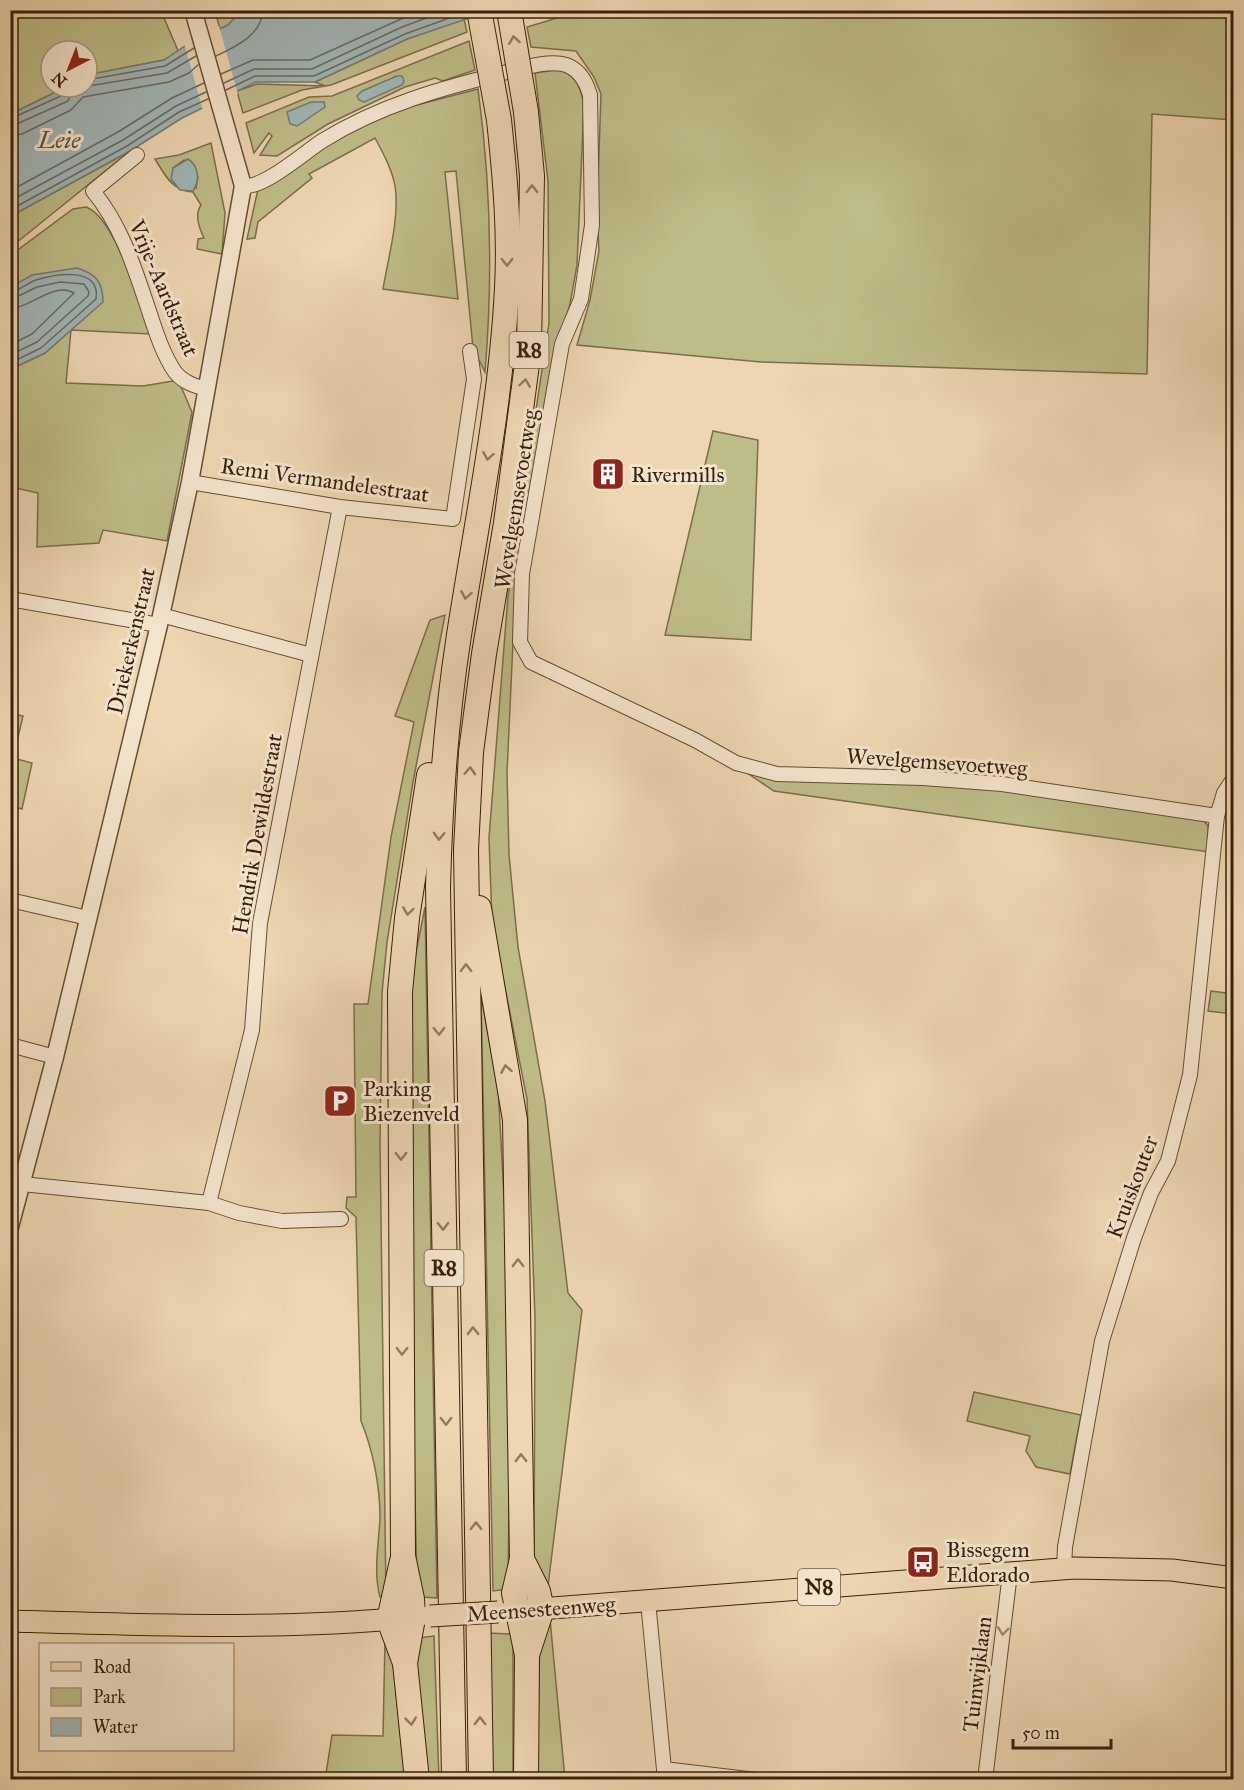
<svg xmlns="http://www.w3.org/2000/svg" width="1244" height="1790" viewBox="0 0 1244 1790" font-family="'IM FELL Great Primer',serif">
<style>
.green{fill:#bebc88;stroke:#7c6e49;stroke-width:1.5;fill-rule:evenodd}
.water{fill:#a0b6b8;stroke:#777a72;stroke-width:1.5}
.pier{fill:#edd6b1}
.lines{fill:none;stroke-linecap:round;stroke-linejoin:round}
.shore{stroke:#6c6a61;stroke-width:1.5}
.minor-casing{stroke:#664d34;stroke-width:16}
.tertiary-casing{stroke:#664d34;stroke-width:19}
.primary-casing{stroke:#391f0a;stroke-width:23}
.motorway-casing{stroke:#391f0a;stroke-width:26}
.minor{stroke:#f3e4cc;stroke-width:14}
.tertiary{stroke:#f3e4cc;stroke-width:16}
.primary{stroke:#edd6b1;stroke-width:21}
.motorway{stroke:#edd6b1;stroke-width:24}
.primary-bridge-casing{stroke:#391f0a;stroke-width:23;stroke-linecap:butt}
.motorway-bridge-casing{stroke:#391f0a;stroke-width:26;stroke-linecap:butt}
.primary-bridge{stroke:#edd6b1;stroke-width:21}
.motorway-bridge{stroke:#edd6b1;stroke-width:24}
.oneway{stroke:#937a5e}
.oneway2{stroke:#9f8b75}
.labels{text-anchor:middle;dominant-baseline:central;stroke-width:6;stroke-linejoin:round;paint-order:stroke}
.shield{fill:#f3e4cc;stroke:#715a44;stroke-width:1.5}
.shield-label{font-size:21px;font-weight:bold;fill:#391f0a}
.street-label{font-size:22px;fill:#391f0a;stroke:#f3e4cc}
.poi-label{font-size:22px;fill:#391f0a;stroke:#f3e4cc;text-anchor:start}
.water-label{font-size:24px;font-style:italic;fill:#584c3e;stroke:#f3e4cc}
</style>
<rect width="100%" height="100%" fill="#edd6b1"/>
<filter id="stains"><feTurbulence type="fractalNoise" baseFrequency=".00333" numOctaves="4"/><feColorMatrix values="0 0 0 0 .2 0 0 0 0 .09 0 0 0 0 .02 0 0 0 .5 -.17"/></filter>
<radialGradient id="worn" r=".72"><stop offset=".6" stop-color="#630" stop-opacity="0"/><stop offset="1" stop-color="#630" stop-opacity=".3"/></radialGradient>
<g class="green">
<polygon points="584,10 1233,11 1233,120 1152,114 1147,374 761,362 577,345 590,300 599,251 597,212 601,94 594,77 576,51 531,47 527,27"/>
<polygon points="11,11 161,11 179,53 164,60 87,75 87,51 51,51 51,87 66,87 11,114"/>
<polygon points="215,11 242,11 228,25 220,29"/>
<polygon points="464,19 467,32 331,85 302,90 243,113 237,91 257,84 325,86 315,82 407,39"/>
<polygon points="469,41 475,70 443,81 435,78 405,87 328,124 277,156 260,155 272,136 269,133 254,153 246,123 309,97 332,96"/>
<path d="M562 69C577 78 580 87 584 104L577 265 570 304 548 383 515 598 507 773 509 855 518 947 545 1101 568 1293 582 1310 548 1586 534 1562 535 1318 527 1099 492 922 489 838 508 596 549 323 548 181 535 73Z"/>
<path d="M478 89C491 184 493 277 485 372L473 348 456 171 445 172 458 299 383 289C388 259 400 216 395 186 392 169 383 153 375 138L309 174 312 178 258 222 255 238 247 239 258 189 273 183 330 143 390 112Z"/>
<path d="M211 143 225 213 222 254 197 249 198 239 204 238C199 228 194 215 201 205L193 192C172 191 165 175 155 159L179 155ZM184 160 198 177 196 188 173 168Z"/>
<polygon points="130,151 11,247 11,216"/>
<path d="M86 207C116 218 139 304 150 334L71 330 66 383 143 386 173 381 179 382 192 412 167 541 103 530 99 543 37 547 38 493 11 487V369L45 353 102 302 11 287V255L73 209Z"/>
<polygon points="713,431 758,440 751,640 665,635"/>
<path d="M445 615 413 782 387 942 382 993 380 1142 386 1597H380C373 1571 379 1544 380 1517 380 1486 373 1450 361 1421L356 1217 346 1208 347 1197H356L354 1004H368L391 837 414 722 395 716 430 620Z"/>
<polygon points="10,713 23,716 13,758 32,763 22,809 11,806"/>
<polygon points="747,773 765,778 955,785 1081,800 1203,820 1208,826 1209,852 774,791"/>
<polygon points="425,907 437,1598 423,1597 417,1585 406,1122 412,973"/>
<polygon points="1211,991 1233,994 1233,1014 1208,1011"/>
<polygon points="481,996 498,1088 511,1321 508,1589 493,1591"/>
<polygon points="974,1392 1081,1415 1070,1474 1036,1467 1026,1451 1030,1436 967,1421"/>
<polygon points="550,1619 565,1779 537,1780 540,1632"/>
<polygon points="487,1633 513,1634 513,1779 493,1779"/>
<polygon points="434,1636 439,1779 424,1779 416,1705 417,1638"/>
<polygon points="385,1640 391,1644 405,1779 325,1780 332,1735 383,1736"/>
</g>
<g class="water">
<polygon points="242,11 490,11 407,39 315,82 256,82 182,118 130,151 11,216 11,114 66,87 87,87 87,75 164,60 185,46 228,25"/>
<polygon points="397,76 402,76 404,81 402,85 364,102 359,100 357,96 362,91"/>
<polygon points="311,102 324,102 325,107 297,126 290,124 287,112"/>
<path d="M188 159C199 166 200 180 193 191L180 190 171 179 173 168Z"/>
<path d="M77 268C96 274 103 282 103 302L45 353 11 369V287L32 275Z"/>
</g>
<polygon class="pier" points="219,26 238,94 203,111 184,43"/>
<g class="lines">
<g class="shore">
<path d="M216 56C235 47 262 35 263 10"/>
<polyline points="221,74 253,60 310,60 421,10"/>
<polyline points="87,80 165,66 194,48"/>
<polyline points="224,83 254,69 312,69 402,27 448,10"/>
<polyline points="83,87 167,73 196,56"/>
<polyline points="226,90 255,76 314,76 405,34 466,12"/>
<polyline points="10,119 63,95 67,87"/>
<polyline points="10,127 68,101 74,87"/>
<polyline points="10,136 22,134 71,110 83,97 169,82 189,73 198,65"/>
<polyline points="10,191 118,132 172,98 204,83"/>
<polyline points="10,201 123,140 176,106 206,92"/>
<polyline points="10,210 127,146 179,112 208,99"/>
<path d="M10 292C20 291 27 283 36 280 56 274 101 266 96 299L41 348 10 363"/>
<polyline points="10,300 37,287 60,282 84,284 89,292 88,296 37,342 10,355"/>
<path d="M10 309C30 308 55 281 74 293L32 334 10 345"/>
</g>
<defs>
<g id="minor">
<path d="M137 155 93 191C121 225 134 266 148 308 155 329 162 353 175 372 184 383 195 386 207 389"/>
<path d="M243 186C263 189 305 152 322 141 380 105 442 88 507 72 542 64 577 49 590 95L592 225 581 299 562 344 522 574 520 642 531 662 695 740 736 763 777 774 923 778 1002 784 1217 816"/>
<polyline points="190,482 340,507 453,519 474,379 470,351"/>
<polyline points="10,599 159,625"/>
<polyline points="161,615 311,655"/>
<polyline points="10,900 88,918"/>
<polyline points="10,1045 55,1057"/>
<polyline points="22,1184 209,1203 239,1213 282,1221 341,1219"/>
<polyline points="209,1203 252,1030 260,923 340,507"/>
<polyline points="1064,1569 1065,1547 1102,1341 1134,1238 1151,1193 1168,1161 1190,1075 1217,816 1224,793 1234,778"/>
<polyline points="648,1601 665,1780"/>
<polyline points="664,1769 756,1780"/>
<polyline points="985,1780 1010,1573"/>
</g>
<polyline id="tertiary" points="10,1227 55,1057 159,625 190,482 243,186 193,10"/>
<g id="primary">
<polyline points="526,1610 1074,1568 1172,1570 1234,1578"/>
<path d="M10 1621C141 1625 275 1630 406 1618"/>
</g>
<g id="motorway">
<polyline points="479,908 515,1120 522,1559 514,1593 527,1655"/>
<polyline points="522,1559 538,1591 542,1609 527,1655 526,1780"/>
<polyline points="402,1561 389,1620 405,1663 417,1780"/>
<polyline points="405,1663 413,1618 412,1599 403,1556 400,992 407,918 429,775"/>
<path d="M454 1780 438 888C440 803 446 719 459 635 477 519 501 405 507 288 510 232 505 176 499 120"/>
<polyline points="481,1780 466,850 471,752 484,654 506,523 529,349 532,176 526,112"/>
</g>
</defs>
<use href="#minor" class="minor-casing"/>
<use href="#tertiary" class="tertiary-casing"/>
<use href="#primary" class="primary-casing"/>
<use href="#motorway" class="motorway-casing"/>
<use href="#minor" class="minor"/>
<use href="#tertiary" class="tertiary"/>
<use href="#primary" class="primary"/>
<use href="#motorway" class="motorway"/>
<defs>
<polyline id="primary-bridge" points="430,1616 498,1612"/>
<g id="motorway-bridge">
<polyline points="479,10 499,120"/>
<polyline points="509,10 526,112"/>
</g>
</defs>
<use href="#primary-bridge" class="primary-bridge-casing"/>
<use href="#motorway-bridge" class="motorway-bridge-casing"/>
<use href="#primary-bridge" class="primary-bridge"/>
<use href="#motorway-bridge" class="motorway-bridge"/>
</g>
<defs><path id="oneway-chevron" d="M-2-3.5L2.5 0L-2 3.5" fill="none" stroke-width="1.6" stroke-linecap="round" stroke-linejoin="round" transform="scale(1.5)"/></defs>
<g class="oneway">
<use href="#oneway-chevron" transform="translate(514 40) rotate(-99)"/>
<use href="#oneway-chevron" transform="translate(532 189) rotate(-90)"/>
<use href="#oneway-chevron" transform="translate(507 262) rotate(90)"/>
<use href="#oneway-chevron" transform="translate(525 383) rotate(-82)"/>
<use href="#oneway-chevron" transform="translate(488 456) rotate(100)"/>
<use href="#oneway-chevron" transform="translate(466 595) rotate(100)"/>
<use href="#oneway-chevron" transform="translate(470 771) rotate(-87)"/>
<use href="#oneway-chevron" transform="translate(439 836) rotate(92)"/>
<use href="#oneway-chevron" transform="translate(408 911) rotate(98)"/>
<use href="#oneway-chevron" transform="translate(466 968) rotate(-91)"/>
<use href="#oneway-chevron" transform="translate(439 1031) rotate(89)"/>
<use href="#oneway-chevron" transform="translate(506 1069) rotate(-100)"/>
<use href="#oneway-chevron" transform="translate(401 1156) rotate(90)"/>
<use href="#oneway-chevron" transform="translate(443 1226) rotate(89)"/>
<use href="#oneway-chevron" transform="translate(518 1263) rotate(-91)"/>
<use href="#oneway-chevron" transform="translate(473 1331) rotate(-91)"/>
<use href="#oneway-chevron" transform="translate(402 1351) rotate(90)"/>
<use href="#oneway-chevron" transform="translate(446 1421) rotate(89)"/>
<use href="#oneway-chevron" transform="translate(521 1458) rotate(-91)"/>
<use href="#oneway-chevron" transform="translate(476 1526) rotate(-91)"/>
<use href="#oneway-chevron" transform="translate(411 1721) rotate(84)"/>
<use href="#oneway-chevron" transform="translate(480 1721) rotate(-91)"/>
</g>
<use class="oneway2" href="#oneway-chevron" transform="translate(1003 1631) rotate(97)"/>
<defs>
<symbol id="building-square" viewBox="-11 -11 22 22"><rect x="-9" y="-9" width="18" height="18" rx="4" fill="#8f2418" stroke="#f3e4cc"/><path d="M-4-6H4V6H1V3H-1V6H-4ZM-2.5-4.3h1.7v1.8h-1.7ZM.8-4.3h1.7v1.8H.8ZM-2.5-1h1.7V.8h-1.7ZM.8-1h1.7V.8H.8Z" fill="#fff"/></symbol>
<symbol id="parking-square" viewBox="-11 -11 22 22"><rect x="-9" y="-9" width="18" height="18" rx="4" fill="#8f2418" stroke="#f3e4cc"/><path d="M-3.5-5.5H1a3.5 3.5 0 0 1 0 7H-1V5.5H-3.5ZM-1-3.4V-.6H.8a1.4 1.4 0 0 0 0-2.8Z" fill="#fff"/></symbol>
<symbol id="bus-square" viewBox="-11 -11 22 22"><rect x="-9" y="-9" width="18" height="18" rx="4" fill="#8f2418" stroke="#f3e4cc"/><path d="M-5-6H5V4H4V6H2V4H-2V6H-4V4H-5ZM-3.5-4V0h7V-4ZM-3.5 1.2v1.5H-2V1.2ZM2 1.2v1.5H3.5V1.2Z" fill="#fff"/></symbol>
</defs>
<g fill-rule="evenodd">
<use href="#building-square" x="589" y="455" width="38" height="38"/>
<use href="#parking-square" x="321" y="1082" width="38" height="38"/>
<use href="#bus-square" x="904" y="1543" width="38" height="38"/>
</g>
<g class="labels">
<g class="shield">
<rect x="509.5" y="332" width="39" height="36" rx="4.5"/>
<rect x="424.5" y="1250" width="39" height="36" rx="4.5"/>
<rect x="798" y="1569" width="42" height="36" rx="4.5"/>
</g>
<g class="shield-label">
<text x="529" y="350">R8</text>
<text x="444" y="1268">R8</text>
<text x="819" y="1587">N8</text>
</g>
<g class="street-label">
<text transform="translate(164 288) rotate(67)">Vrije-Aardstraat</text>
<text transform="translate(325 480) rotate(8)">Remi Vermandelestraat</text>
<text transform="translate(516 499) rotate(-81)">Wevelgemsevoetweg</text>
<text transform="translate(131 641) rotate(-77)">Driekerkenstraat</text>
<text transform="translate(937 762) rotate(4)">Wevelgemsevoetweg</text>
<text transform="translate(257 834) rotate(-80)">Hendrik Dewildestraat</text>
<text transform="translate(1132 1187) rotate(-69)">Kruiskouter</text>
<text transform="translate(541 1609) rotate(-4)">Meensesteenweg</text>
<text transform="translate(977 1674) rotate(-83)">Tuinwijklaan</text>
</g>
<g class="poi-label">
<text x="631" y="474">Rivermills</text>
<text x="363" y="1088">Parking<tspan x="363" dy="25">Biezenveld</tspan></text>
<text x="946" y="1549">Bissegem<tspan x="946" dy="25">Eldorado</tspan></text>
</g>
<g class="water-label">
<text x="59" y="140">Leie</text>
</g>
</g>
<rect width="1244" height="1790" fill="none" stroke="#edd6b1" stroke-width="36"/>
<rect x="12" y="12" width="1220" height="1766" fill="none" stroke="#391f0a" stroke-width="3"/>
<rect x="18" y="18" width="1208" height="1754" fill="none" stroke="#391f0a" stroke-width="1.5"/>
<rect x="39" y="1643" width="195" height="108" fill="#f3e4cc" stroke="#a9957e" stroke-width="1.5"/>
<rect x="51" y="1662" width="30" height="9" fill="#edd6b1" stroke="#a9957e" stroke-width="1.5"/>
<text x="93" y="1673" font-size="18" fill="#391f0a">Road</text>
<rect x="51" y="1688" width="30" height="18" fill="#bebc88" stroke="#a9957e" stroke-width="1.5"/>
<text x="93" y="1703" font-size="18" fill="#391f0a">Park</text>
<rect x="51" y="1718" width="30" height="18" fill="#a0b6b8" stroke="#a9957e" stroke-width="1.5"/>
<text x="93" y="1733" font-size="18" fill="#391f0a">Water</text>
<g transform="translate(69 69) rotate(222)"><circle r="28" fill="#f3e4cc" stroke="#a9957e" stroke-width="1.5"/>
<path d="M0-4.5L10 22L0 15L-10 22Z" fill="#8f2418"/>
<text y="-9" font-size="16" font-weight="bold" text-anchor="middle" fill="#391f0a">N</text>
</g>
<path d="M1013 1739v9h98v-9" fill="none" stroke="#391f0a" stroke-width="3"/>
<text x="1022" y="1739" font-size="18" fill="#391f0a" stroke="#f3e4cc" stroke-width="4.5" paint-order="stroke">50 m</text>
<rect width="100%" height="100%" filter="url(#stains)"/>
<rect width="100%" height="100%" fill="url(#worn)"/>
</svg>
